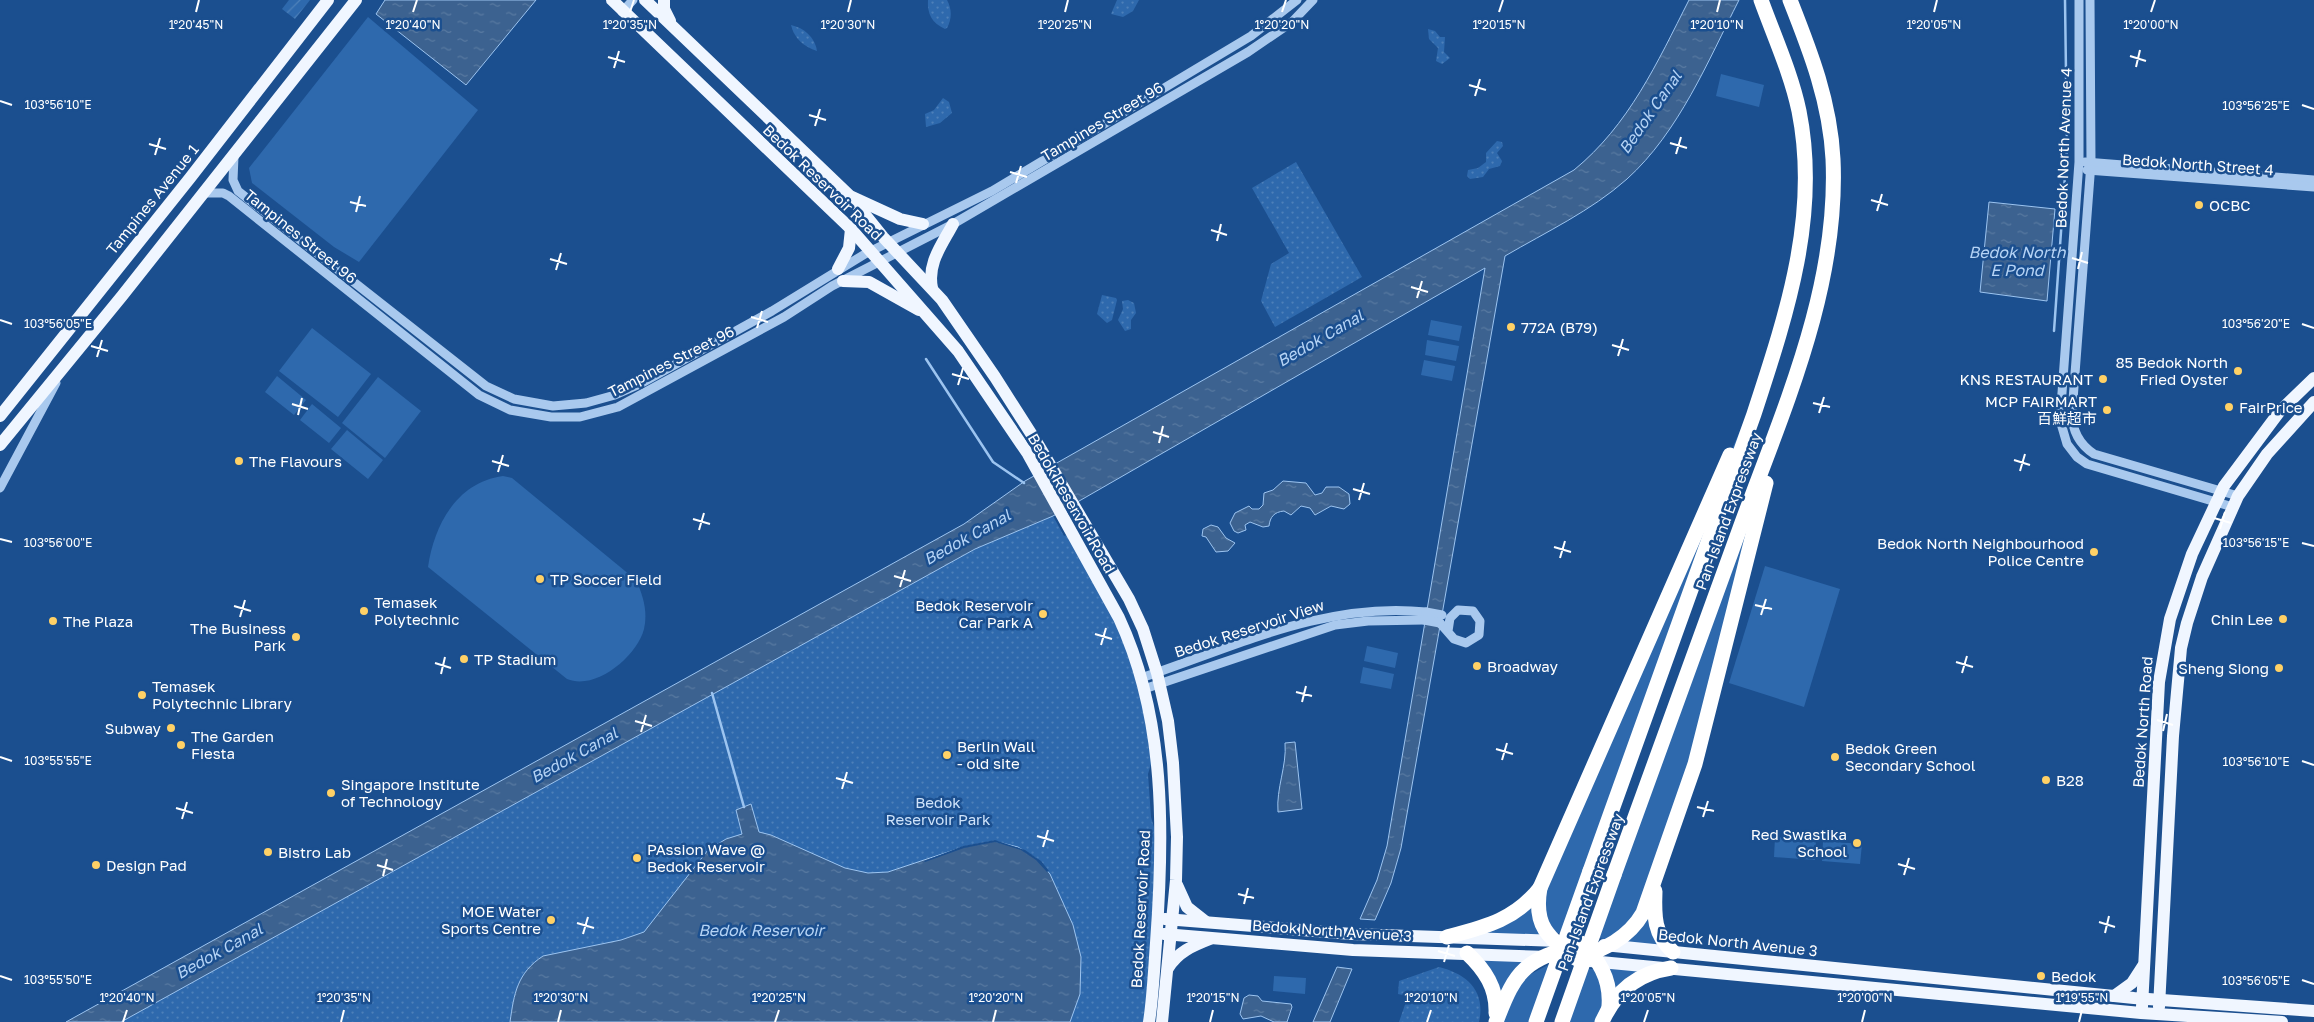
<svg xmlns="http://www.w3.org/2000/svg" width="2314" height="1022" viewBox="0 0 2314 1022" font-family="'Golos Text','Noto Sans SC',sans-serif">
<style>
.grass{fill:#2e69ad}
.park{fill:url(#park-dots)}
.garden{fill:url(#garden-furrows)}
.water{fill:url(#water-ripples);stroke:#9cc4f0}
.pier{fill:#1b4f8f}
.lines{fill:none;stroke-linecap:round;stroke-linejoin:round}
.stream{stroke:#9cc4f0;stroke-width:2.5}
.minor{stroke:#a9c9ee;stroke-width:9}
.major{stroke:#f0f6ff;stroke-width:12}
.highway{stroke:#fff;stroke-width:15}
.minor-bridge{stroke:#a9c9ee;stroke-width:9}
.highway-bridge{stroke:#fff;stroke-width:15}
.ticks{fill:none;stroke:#fff;stroke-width:2}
.poi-dot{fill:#ffd166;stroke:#1b4f8f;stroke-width:2}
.labels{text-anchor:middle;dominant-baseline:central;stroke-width:5;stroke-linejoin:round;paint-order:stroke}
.street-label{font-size:15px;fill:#fff;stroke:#1b4f8f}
.poi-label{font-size:15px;fill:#fff;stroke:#1b4f8f;text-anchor:start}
.park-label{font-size:15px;fill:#cfe3fa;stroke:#1b4f8f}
.water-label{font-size:16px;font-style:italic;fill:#b5d3f5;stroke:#1b4f8f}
.ticks-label{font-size:12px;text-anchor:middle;fill:#fff;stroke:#1b4f8f;stroke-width:5;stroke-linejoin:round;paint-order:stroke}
</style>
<defs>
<pattern id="park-dots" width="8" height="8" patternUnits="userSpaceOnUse" patternTransform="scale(1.25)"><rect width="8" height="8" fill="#2e69ad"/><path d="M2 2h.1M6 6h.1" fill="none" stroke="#4d80b9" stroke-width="1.8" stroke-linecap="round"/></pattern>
<pattern id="garden-furrows" width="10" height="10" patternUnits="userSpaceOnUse" patternTransform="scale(1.25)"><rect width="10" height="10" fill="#2e69ad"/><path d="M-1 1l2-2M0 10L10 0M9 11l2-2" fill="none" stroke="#4d80b9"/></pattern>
<pattern id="water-ripples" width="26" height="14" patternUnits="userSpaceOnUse" patternTransform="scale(1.25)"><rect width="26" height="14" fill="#3c6290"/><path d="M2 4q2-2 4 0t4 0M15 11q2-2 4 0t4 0" fill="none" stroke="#597aa1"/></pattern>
</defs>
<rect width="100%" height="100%" fill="#1b4f8f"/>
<g class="grass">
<polygon points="368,17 478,110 359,262 334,247 252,183 249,168"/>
<polygon points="1721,74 1764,85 1759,107 1716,96"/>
<polygon points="1431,320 1462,326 1459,341 1428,335"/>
<polygon points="312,328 371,374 338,417 279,371"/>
<polygon points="1427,340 1459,346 1456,361 1425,355"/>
<polygon points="1774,351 1567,934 1557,933 1552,940 1518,938 1475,930 1528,904 1724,468"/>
<polygon points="1424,360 1455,366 1452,381 1421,375"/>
<polygon points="277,376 306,400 294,415 265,392"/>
<polygon points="378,377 421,411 385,458 342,423"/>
<polygon points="312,404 341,428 329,443 300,420"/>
<polygon points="347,430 383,460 368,479 331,449"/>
<polygon points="1766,462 1655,903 1673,952 1593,937"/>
<path d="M503 476 512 478 636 580C643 595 648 612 644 629 637 656 596 691 567 679L428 567C434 525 457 482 503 476Z"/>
<polygon points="1765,566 1840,589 1804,707 1729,683"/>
<polygon points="1367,646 1398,653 1395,668 1364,661"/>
<polygon points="1363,667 1394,674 1391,689 1360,683"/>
<polygon points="1775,837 1816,840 1815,860 1774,857"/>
<polygon points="1823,841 1862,844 1860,864 1822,861"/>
<polygon points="1467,953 1544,956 1523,970 1531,974 1548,965 1556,965 1536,1022 1496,1022 1497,1008"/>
<polygon points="1599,962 1670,968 1646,975 1601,1022 1562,1022 1581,968 1603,970"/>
<polygon points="1274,976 1306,978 1305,994 1273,991"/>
</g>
<g class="park">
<path d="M928 0H947C952 9 952 19 947 28L945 29C932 23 927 14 928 0Z"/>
<polygon points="1117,0 1139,0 1133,11 1123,17 1111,14"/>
<path d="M791 25C804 28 815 37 817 51 804 47 794 38 791 25Z"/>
<polygon points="1428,29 1435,31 1440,37 1445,37 1444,52 1450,58 1442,64 1436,61 1438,48 1429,39"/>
<polygon points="943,98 949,102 952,113 940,123 926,127 925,114 934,110"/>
<polygon points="1497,141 1502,142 1503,146 1497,153 1502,161 1500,166 1489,169 1483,177 1470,179 1467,176 1468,170 1478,168 1486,162 1486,153"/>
<polygon points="1296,162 1362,277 1275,327 1261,301 1271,264 1289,253 1252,188"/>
<polygon points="1102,295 1116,298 1117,300 1112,320 1107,323 1097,314"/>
<polygon points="1128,300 1134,303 1136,313 1131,320 1131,329 1125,331 1118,320 1123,309 1122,301"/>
<polygon points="1053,516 1064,536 1069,534 1116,619 1137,677 1153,757 1148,774 1151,817 1158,841 1145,1022 121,1022 975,549"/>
<path d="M1439 967C1467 974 1486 991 1479 1022H1399L1408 996 1398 994 1399 981Z"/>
</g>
<polygon class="garden" points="289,0 310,0 295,19 282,9"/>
<g class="water">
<polygon points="385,0 536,0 466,85 376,14"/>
<path d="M1689 0H1739C1708 61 1679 132 1627 179 1591 211 1546 232 1505 256L1401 848 1391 883 1375 920 1360 919 1377 880 1387 846 1485 268 1053 516 975 549 121 1022H66L964 524 1025 481 1574 170C1629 125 1657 63 1689 0Z"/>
<polygon points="1989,202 2055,209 2047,301 1980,292"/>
<path d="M1283 481 1306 483 1315 495 1322 493 1326 487H1339L1349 494 1350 504 1344 509 1331 506 1315 515 1310 508 1301 506 1291 515 1284 511C1274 512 1270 517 1269 526L1263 527 1250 522 1245 525 1246 530 1238 533 1234 531 1230 523 1235 513 1249 506 1252 509H1259L1263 505 1264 493 1273 490Z"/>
<polygon points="1211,525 1218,527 1226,538 1235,543 1228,551 1216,552 1206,537 1202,536 1203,529"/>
<path d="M1295 742 1302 809 1278 812C1276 788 1287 766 1285 743Z"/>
<path d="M751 804 759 832 771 835 845 868 868 873 888 872 963 847 994 841 1018 847 1037 859 1050 874 1073 925 1081 957 1080 994 1070 1022H510C514 994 517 973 543 956L621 940 644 932 708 850 726 839 742 834 736 810Z"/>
<polygon points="1337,967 1352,969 1330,1022 1313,1022"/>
<polygon points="1249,995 1258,996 1262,1001 1291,1004 1292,1007 1287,1022 1274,1022 1261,1016 1243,1019 1240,1014 1244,998"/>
</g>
<polygon class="pier" points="995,840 1025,850 1041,861 1049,871 1047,872 1036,860 1021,850 995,842 964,848 925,862 924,861 963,846"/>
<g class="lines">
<g class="stream">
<polyline points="2054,331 2067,147 2065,0"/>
<polyline points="926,359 993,462 1024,483"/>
<polyline points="712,693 744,807"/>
</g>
<g class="minor">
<polyline points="2079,0 2079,162 2060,420 2067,444 2077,457 2087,464 2233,507"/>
<path d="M2090 0 2091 163 2072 413C2072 431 2079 444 2094 454L2238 496"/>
<polyline points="622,12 633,0"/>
<polyline points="234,156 233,180 238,191 486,386 514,399 553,406 586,403 615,395 640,384 772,311 865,254 992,191 1251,36 1297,0"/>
<polyline points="2085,162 2314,180"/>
<polyline points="2087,170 2314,187"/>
<polyline points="202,193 223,193 229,196 479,395 510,410 551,417 580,417 618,407 784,317 832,286 953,224 1248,52 1292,22 1313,0"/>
<polyline points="0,488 56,383"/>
<polyline points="1440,623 1454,639 1466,643 1479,635 1480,621 1473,611 1458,610 1450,618 1448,631"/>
<path d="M1141 678C1234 647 1326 601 1426 612"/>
<polyline points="1144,689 1335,625 1368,621 1424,620"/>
</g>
<g class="major">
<path d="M612 0 851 229 958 351 1028 454 1119 618C1166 719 1164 834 1156 943 1154 969 1153 996 1149 1022"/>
<polyline points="645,0 850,196 883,237 942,300 995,377 1039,446 1129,599 1143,629 1157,673 1168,721 1173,763 1177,837 1176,880 1162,1022"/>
<polyline points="664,0 664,9 670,21"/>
<polyline points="852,197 900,219 923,224"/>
<polyline points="838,269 849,248 851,229"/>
<polyline points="843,281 869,282 919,310"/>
<path d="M932 288C927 263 942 245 953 224"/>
<polyline points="0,416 190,178 328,0"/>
<polyline points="0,445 122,296 356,0"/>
<polyline points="1177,885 1187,907 1206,922"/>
<polyline points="1165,919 1352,934 1559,941"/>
<polyline points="1164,934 1353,950 1548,957"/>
<polyline points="1604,945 2134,998 2314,1011"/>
<polyline points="1590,961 2141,1013 2282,1022"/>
<path d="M1168 968C1178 952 1192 946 1210 939"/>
<polyline points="2114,996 2132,983 2143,966"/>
<polyline points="2142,1007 2159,682 2170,619 2192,554 2224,486 2280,411 2314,378"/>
<polyline points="2159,1007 2173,736 2181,648 2187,623 2202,577 2238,496 2267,454 2314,402"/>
</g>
<g class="highway">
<path d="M1590 871 1754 414C1786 316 1820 216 1799 111 1791 73 1774 36 1761 0"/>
<path d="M1614 875C1656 760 1698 644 1740 528 1783 410 1839 288 1833 159 1830 102 1811 53 1790 0"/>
<path d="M1540 888C1533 927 1549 938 1577 959 1604 949 1628 939 1643 913L1695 764 1766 483"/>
<path d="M1655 891C1654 917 1654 934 1673 952"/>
<path d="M1447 937C1485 927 1515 920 1540 888L1730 455"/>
<path d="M1467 953C1485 970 1497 988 1496 1013"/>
<path d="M1496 1022C1517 966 1525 962 1581 943 1600 960 1611 980 1609 1006"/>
<path d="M1602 1022C1615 992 1638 973 1671 968"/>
</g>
<g class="minor-bridge">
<polyline points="1426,612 1442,615"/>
<polyline points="1424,620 1440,623"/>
</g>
<g class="highway-bridge">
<polyline points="1536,1022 1590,871"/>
<polyline points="1562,1022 1614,875"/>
</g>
</g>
<path class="ticks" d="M196 12 199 0M413 12 417 0M630 12 634 0M848 12 851 0M1065 12 1068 0M1282 12 1286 0M1499 12 1503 0M1717 12 1720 0M1934 12 1937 0M2151 12 2155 0M2130 56 2146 61M608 57 625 62M2136 67 2140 50M614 68 619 51M1469 85 1486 90M1475 96 1480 79M0 101 12 105M2302 105 2314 109M809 115 826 120M815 126 820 109M1670 143 1687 148M149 144 166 149M1676 154 1681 137M155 155 160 138M1010 172 1027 177M1016 183 1021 166M1871 200 1888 205M350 202 366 206M1877 211 1882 194M356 212 360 196M1211 230 1227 235M1217 241 1221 224M2072 258 2088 263M550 259 567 264M2078 269 2082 252M556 270 561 253M1411 287 1428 292M1417 298 1422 281M751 317 768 322M0 320 12 324M2302 324 2314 328M757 328 762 311M1612 345 1629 350M91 346 108 351M1618 356 1623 339M97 357 102 340M952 374 969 379M958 385 963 368M1813 403 1830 407M292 404 308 409M1819 413 1824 397M298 415 302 398M1153 432 1169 437M1159 443 1163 426M2014 460 2030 465M492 461 509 466M2020 471 2025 454M498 472 503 455M1353 489 1370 494M1359 500 1364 483M2214 518 2231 523M693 519 710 524M2220 529 2225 512M699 530 704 513M0 539 12 542M2302 543 2314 546M1554 547 1571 552M1560 558 1565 541M894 576 911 581M900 587 905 570M1755 605 1772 609M234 606 251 611M1761 615 1766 599M240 617 245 600M1095 634 1112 639M1101 645 1106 628M1956 662 1973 667M435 663 451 668M1962 673 1967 656M441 674 445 657M1296 692 1312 696M1302 702 1306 686M2157 720 2173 725M635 721 652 726M2163 731 2167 714M641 732 646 715M1496 749 1513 754M0 757 12 761M1502 760 1507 743M2302 761 2314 765M836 778 853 783M842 789 847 772M1697 807 1714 811M176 808 193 813M1703 817 1708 801M182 819 187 802M1037 836 1054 841M1043 847 1048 830M1898 864 1915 869M377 865 393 870M1904 875 1909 858M383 876 387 859M1238 894 1254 898M1244 904 1248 888M2099 922 2115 927M577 923 594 928M2105 933 2109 916M583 934 588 917M1438 951 1455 956M1444 962 1449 945M0 976 12 980M2302 980 2314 984M123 1022 127 1010M341 1022 344 1010M558 1022 561 1010M775 1022 779 1010M993 1022 996 1010M1210 1022 1213 1010M1427 1022 1431 1010M1644 1022 1648 1010M1862 1022 1865 1010M2079 1022 2082 1010"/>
<g class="poi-dot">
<circle cx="2199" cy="205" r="5"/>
<circle cx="1511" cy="327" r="5"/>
<circle cx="2238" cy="371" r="5"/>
<circle cx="2103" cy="379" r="5"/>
<circle cx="2229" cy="407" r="5"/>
<circle cx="2107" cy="410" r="5"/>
<circle cx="239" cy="461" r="5"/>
<circle cx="2094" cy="552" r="5"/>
<circle cx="540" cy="579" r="5"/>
<circle cx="364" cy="611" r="5"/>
<circle cx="1043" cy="614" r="5"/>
<circle cx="2283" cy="619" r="5"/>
<circle cx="53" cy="621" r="5"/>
<circle cx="296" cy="637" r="5"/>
<circle cx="464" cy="659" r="5"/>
<circle cx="1477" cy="666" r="5"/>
<circle cx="2279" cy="668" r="5"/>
<circle cx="142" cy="695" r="5"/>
<circle cx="171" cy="728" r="5"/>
<circle cx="181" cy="745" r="5"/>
<circle cx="947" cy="755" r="5"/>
<circle cx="1835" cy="757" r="5"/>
<circle cx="2046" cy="780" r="5"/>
<circle cx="331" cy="793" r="5"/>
<circle cx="1857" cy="843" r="5"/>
<circle cx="268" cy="852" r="5"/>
<circle cx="637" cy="858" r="5"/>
<circle cx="96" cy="865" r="5"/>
<circle cx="551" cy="920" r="5"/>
<circle cx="2041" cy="976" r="5"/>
</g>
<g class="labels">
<g class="street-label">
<text transform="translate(1102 121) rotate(-31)">Tampines Street 96</text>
<text transform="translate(2063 148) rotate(-88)">Bedok North Avenue 4</text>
<text transform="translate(2198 164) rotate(4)">Bedok North Street 4</text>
<text transform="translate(823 182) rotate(44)">Bedok Reservoir Road</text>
<text transform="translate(152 199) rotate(-51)">Tampines Avenue 1</text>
<text transform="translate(301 236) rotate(39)">Tampines Street 96</text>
<text transform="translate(671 361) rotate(-27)">Tampines Street 96</text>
<text transform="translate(1072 503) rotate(60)">Bedok Reservoir Road</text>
<text transform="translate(1728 511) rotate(-70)">Pan-Island Expressway</text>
<text transform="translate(1249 628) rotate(-18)">Bedok Reservoir View</text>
<text transform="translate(2142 722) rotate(-86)">Bedok North Road</text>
<text transform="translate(1590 892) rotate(-70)">Pan-Island Expressway</text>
<text transform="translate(1140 909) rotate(-87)">Bedok Reservoir Road</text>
<text transform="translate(1332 930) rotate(4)">Bedok North Avenue 3</text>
<text transform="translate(1738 942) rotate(6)">Bedok North Avenue 3</text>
</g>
<g class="poi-label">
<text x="2209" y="205">OCBC</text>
<text x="1521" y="327">772A (B79)</text>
<text x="2228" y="362" text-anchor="end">85 Bedok North<tspan x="2228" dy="17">Fried Oyster</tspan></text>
<text x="2093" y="379" text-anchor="end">KNS RESTAURANT</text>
<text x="2097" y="401" text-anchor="end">MCP FAIRMART<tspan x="2097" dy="17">百鮮超市</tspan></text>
<text x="2239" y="407">FairPrice</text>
<text x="249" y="461">The Flavours</text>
<text x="2084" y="543" text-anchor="end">Bedok North Neighbourhood<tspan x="2084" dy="17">Police Centre</tspan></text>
<text x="550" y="579">TP Soccer Field</text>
<text x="374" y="602">Temasek<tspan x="374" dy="17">Polytechnic</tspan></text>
<text x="1033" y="605" text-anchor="end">Bedok Reservoir<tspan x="1033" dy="17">Car Park A</tspan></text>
<text x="2273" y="619" text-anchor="end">Chin Lee</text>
<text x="63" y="621">The Plaza</text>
<text x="286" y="628" text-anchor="end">The Business<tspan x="286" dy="17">Park</tspan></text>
<text x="474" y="659">TP Stadium</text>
<text x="1487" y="666">Broadway</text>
<text x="2269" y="668" text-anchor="end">Sheng Siong</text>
<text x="152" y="686">Temasek<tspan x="152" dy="17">Polytechnic Library</tspan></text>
<text x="161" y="728" text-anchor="end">Subway</text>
<text x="191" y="736">The Garden<tspan x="191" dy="17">Fiesta</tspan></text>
<text x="957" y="746">Berlin Wall<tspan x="957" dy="17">- old site</tspan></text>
<text x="1845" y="748">Bedok Green<tspan x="1845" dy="17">Secondary School</tspan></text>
<text x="2056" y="780">B28</text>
<text x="341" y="784">Singapore Institute<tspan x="341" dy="17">of Technology</tspan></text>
<text x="1847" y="834" text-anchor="end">Red Swastika<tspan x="1847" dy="17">School</tspan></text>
<text x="647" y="849">PAssion Wave @<tspan x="647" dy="17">Bedok Reservoir</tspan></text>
<text x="278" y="852">Bistro Lab</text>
<text x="106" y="865">Design Pad</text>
<text x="541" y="911" text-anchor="end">MOE Water<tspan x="541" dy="17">Sports Centre</tspan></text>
<text x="2051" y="976">Bedok</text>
</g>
<g class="park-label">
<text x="938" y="802">Bedok<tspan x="938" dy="17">Reservoir Park</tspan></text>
</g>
<g class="water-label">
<text transform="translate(1650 112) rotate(-55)">Bedok Canal</text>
<text x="2017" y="252">Bedok North<tspan x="2017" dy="18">E Pond</tspan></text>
<text transform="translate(1320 338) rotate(-30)">Bedok Canal</text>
<text transform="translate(967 537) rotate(-29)">Bedok Canal</text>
<text transform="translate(574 755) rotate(-29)">Bedok Canal</text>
<text x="761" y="930">Bedok Reservoir</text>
<text transform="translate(219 951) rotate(-29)">Bedok Canal</text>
</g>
</g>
<g class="ticks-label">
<text x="196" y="29">1°20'45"N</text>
<text x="413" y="29">1°20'40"N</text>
<text x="630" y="29">1°20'35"N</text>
<text x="848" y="29">1°20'30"N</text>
<text x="1065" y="29">1°20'25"N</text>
<text x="1282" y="29">1°20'20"N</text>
<text x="1499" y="29">1°20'15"N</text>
<text x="1717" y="29">1°20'10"N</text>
<text x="1934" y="29">1°20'05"N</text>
<text x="2151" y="29">1°20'00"N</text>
<text x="58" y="109">103°56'10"E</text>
<text x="2256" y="110">103°56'25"E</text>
<text x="58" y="328">103°56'05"E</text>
<text x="2256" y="328">103°56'20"E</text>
<text x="58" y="547">103°56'00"E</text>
<text x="2256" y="547">103°56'15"E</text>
<text x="58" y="765">103°55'55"E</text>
<text x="2256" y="766">103°56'10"E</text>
<text x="58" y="984">103°55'50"E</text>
<text x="2256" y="985">103°56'05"E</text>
<text x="127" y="1002">1°20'40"N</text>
<text x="344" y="1002">1°20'35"N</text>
<text x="561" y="1002">1°20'30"N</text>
<text x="779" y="1002">1°20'25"N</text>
<text x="996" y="1002">1°20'20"N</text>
<text x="1213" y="1002">1°20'15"N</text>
<text x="1431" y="1002">1°20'10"N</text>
<text x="1648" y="1002">1°20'05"N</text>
<text x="1865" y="1002">1°20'00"N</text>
<text x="2082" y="1002">1°19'55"N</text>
</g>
</svg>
